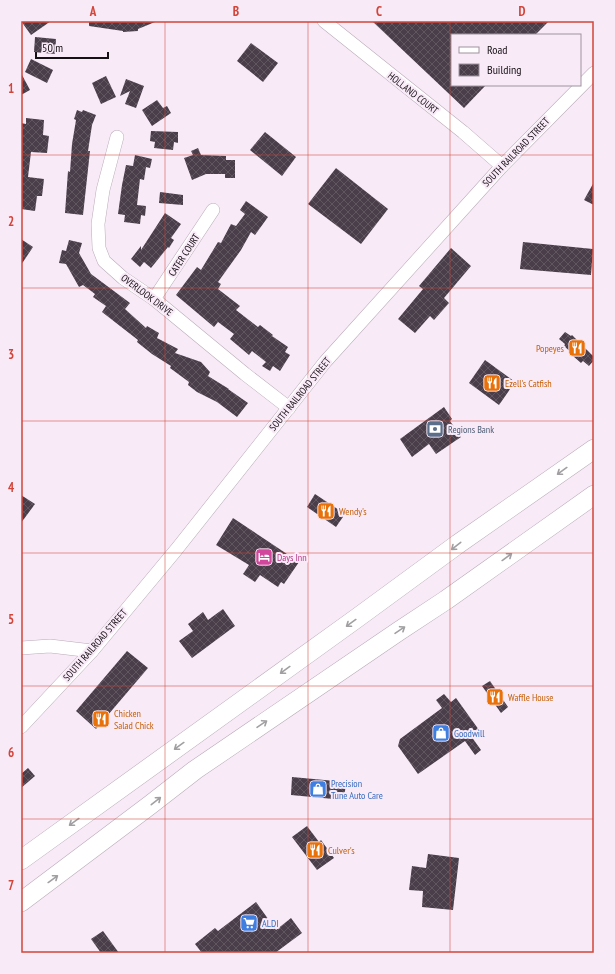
<svg xmlns="http://www.w3.org/2000/svg" width="615" height="974" viewBox="0 0 615 974" font-family="'PT Sans Narrow',sans-serif">
<style>
.building{fill:url(#building-cross-hatch)}
.lines{fill:none;stroke-linecap:round;stroke-linejoin:round}
.minor-casing{stroke:#b9abb8;stroke-width:14}
.highway-casing{stroke:#b9abb8;stroke-width:20}
.minor{stroke:#fff;stroke-width:13}
.highway{stroke:#fff;stroke-width:19}
.oneway{stroke:#a19fa1}
.grid{fill:none;stroke:#d24539;stroke-width:1;stroke-opacity:0.55}
.labels{text-anchor:middle;dominant-baseline:central;stroke-width:4;stroke-linejoin:round;paint-order:stroke}
.street-label{font-size:10px;fill:#151014;stroke:#f9eaf8}
.food-label{font-size:10px;fill:#c56008;stroke:#f9eaf8;text-anchor:start}
.service-label{font-size:10px;fill:#4e5e75;stroke:#f9eaf8;text-anchor:start}
.hotel-label{font-size:10px;fill:#b23c85;stroke:#f9eaf8;text-anchor:start}
.shop-label{font-size:10px;fill:#366cbe;stroke:#f9eaf8;text-anchor:start}
.neatline{fill:none;stroke:#d24539;stroke-width:1.5}
.grid-label{font-size:13px;text-anchor:middle;font-weight:bold;fill:#d24539}
</style>
<defs>
<pattern id="building-cross-hatch" width="8" height="8" patternUnits="userSpaceOnUse"><rect width="8" height="8" fill="#4a3e4a"/><path d="M0 0l8 8M0 8l8-8" fill="none" stroke="#605660"/></pattern>
</defs>
<rect width="100%" height="100%" fill="#f9eaf8"/>
<g class="building">
<polygon points="21,21 51,21 31,35"/>
<polygon points="89,21 155,21 155,22 138,29 138,31 123,32 123,31 89,26"/>
<polygon points="372,21 549,21 535,35 452,35 452,85 486,85 464,108"/>
<polygon points="35,37 56,39 55,54 34,52"/>
<polygon points="251,43 278,63 263,82 237,61"/>
<polygon points="31,59 53,70 47,83 25,72"/>
<polygon points="21,73 30,90 21,95"/>
<polygon points="106,76 116,97 101,104 92,83"/>
<polygon points="126,79 144,86 136,108 125,104 130,91 120,96"/>
<polygon points="157,100 163,108 167,106 171,113 152,126 142,110"/>
<polygon points="77,110 82,112 83,110 96,115 92,125 88,151 90,151 83,215 65,213 68,171 70,172 72,144 76,120 74,119"/>
<polygon points="26,118 44,120 43,135 49,136 47,153 31,152 28,177 44,179 42,196 37,196 35,211 21,209 21,123 26,124"/>
<polygon points="151,131 178,132 178,143 174,142 173,150 154,148 155,142 150,141"/>
<polygon points="265,132 296,157 282,176 250,150"/>
<polygon points="198,148 201,155 226,156 226,160 235,160 235,178 225,178 225,174 206,174 192,180 184,158 193,155 191,151"/>
<polygon points="135,155 152,159 150,168 146,167 144,180 140,179 137,205 146,206 145,216 141,215 140,224 124,222 125,215 118,214 122,185 126,165 133,166"/>
<polygon points="336,168 388,209 361,244 308,204"/>
<polygon points="594,182 594,205 584,200"/>
<polygon points="160,192 183,195 183,205 159,203"/>
<polygon points="246,201 268,217 255,235 251,232 241,250 218,282 221,284 218,289 240,306 236,310 258,327 260,325 273,335 272,336 288,347 285,352 290,355 280,371 273,366 270,371 262,366 266,362 252,351 249,355 230,339 234,334 218,322 214,327 176,295 197,267 201,270 218,242 221,243 231,224 236,226 245,214 240,210"/>
<polygon points="165,213 181,224 171,238 174,240 169,248 168,247 151,268 144,262 140,267 131,259 141,246 141,250"/>
<polygon points="21,239 33,247 21,265"/>
<polygon points="69,240 82,243 79,253 91,274 130,303 125,309 146,328 147,326 159,333 157,338 178,349 175,353 201,362 210,372 208,376 229,389 228,389 248,403 237,417 217,402 197,392 188,385 189,382 170,368 171,366 152,354 137,342 138,340 102,312 106,306 93,297 95,294 83,285 79,287 66,264 59,263 62,250 66,251"/>
<polygon points="523,242 593,249 591,275 520,269"/>
<polygon points="451,248 471,266 444,298 449,303 434,320 430,316 415,333 398,319 423,289 419,286"/>
<polygon points="565,332 571,336 572,335 594,357 594,360 589,366 583,361 581,363 573,356 573,354 564,346 565,344 559,339"/>
<polygon points="485,360 515,382 499,405 469,383"/>
<polygon points="444,407 452,419 450,421 461,437 436,454 429,444 412,457 400,439"/>
<polygon points="315,494 345,514 336,527 307,507"/>
<polygon points="21,495 35,504 21,523"/>
<polygon points="233,518 299,562 284,584 281,582 278,587 260,575 255,582 243,574 249,565 216,545"/>
<polygon points="223,609 235,626 192,658 179,641 193,631 188,624 203,612 208,620"/>
<polygon points="127,651 148,668 96,729 76,711"/>
<polygon points="490,681 508,707 501,713 482,686"/>
<polygon points="444,694 451,702 456,698 479,730 471,736 481,750 475,755 465,741 418,774 398,746 400,739 442,708 436,700"/>
<polygon points="28,768 35,776 21,788 21,774"/>
<polygon points="292,777 346,782 344,800 291,795"/>
<polygon points="307,826 319,842 321,840 334,858 317,870 292,837"/>
<polygon points="428,854 459,858 453,910 422,907 423,891 409,890 412,866 426,868"/>
<polygon points="256,902 276,930 291,918 302,933 275,953 202,953 195,944 215,928 218,931"/>
<polygon points="103,931 119,953 101,953 91,939"/>
</g>
<g class="lines">
<defs>
<g id="minor">
<polyline points="324,21 463,132 502,166"/>
<polyline points="117,137 103,190 98,224 99,248 104,261 123,278 154,299 245,374 289,408"/>
<polyline points="154,299 213,210"/>
<polyline points="21,648 50,646 92,651"/>
<polyline points="21,727 92,651 176,550 325,362 502,166 594,73"/>
</g>
<g id="highway">
<polyline points="21,860 357,618 458,544 594,449"/>
<polyline points="21,902 150,805 195,770 399,631 446,600 594,495"/>
</g>
</defs>
<use href="#minor" class="minor-casing"/>
<use href="#highway" class="highway-casing"/>
<use href="#minor" class="minor"/>
<use href="#highway" class="highway"/>
</g>
<defs><path id="oneway-shaft" d="M-6 0H5M1.5-3L5.5 0L1.5 3" fill="none" stroke-width="1.6" stroke-linecap="round" stroke-linejoin="round"/></defs>
<g class="oneway">
<use href="#oneway-shaft" transform="translate(562 471) rotate(144)"/>
<use href="#oneway-shaft" transform="translate(456 546) rotate(142)"/>
<use href="#oneway-shaft" transform="translate(507 557) rotate(-36)"/>
<use href="#oneway-shaft" transform="translate(351 623) rotate(144)"/>
<use href="#oneway-shaft" transform="translate(400 630) rotate(-34)"/>
<use href="#oneway-shaft" transform="translate(285 670) rotate(144)"/>
<use href="#oneway-shaft" transform="translate(262 724) rotate(-34)"/>
<use href="#oneway-shaft" transform="translate(179 746) rotate(144)"/>
<use href="#oneway-shaft" transform="translate(156 801) rotate(-38)"/>
<use href="#oneway-shaft" transform="translate(74 822) rotate(144)"/>
<use href="#oneway-shaft" transform="translate(53 879) rotate(-36)"/>
</g>
<path class="grid" d="M165 21V953M308 21V953M450 21V953M21 155H594M21 288H594M21 421H594M21 553H594M21 686H594M21 819H594"/>
<defs>
<symbol id="restaurant-square" viewBox="-11 -11 22 22"><rect x="-9" y="-9" width="18" height="18" rx="4" fill="#e8710a" stroke="#f9eaf8"/><path d="M-5-6h1v4h1v-4h1v4h1v-4h1v5L-1.5 .5V6h-2V.5L-5-1ZM5-6V6H3V1.5H1.5Q1.5-4 5-6Z" fill="#fff"/></symbol>
<symbol id="bank-square" viewBox="-11 -11 22 22"><rect x="-9" y="-9" width="18" height="18" rx="4" fill="#5c6f8a" stroke="#f9eaf8"/><path d="M-6-4H6V4H-6ZM0-2.3a2.3 2.3 0 1 0 0 4.6a2.3 2.3 0 1 0 0-4.6Z" fill="#fff"/></symbol>
<symbol id="hotel-square" viewBox="-11 -11 22 22"><rect x="-9" y="-9" width="18" height="18" rx="4" fill="#d1479c" stroke="#f9eaf8"/><path d="M-6-4.5h1.5V1H6V5H4.5V3h-9V5H-6ZM-4 0a1.8 1.8 0 1 1 3.6 0ZM.5 0V-2.5h3Q6-2.5 6 0Z" fill="#fff"/></symbol>
<symbol id="shop-square" viewBox="-11 -11 22 22"><rect x="-9" y="-9" width="18" height="18" rx="4" fill="#3f7fe0" stroke="#f9eaf8"/><path d="M-5-2.5h2.3a2.7 3.5 0 0 1 5.4 0H5L5.5 6h-11ZM-1.5-2.5h3a1.5 2.3 0 0 0-3 0Z" fill="#fff"/></symbol>
<symbol id="supermarket-square" viewBox="-11 -11 22 22"><rect x="-9" y="-9" width="18" height="18" rx="4" fill="#3f7fe0" stroke="#f9eaf8"/><path d="M-6-5.5h2.5l.6 2H6L4.5 2H-2.5L-4.4-4H-6ZM-1.5 3.2a1.3 1.3 0 1 0 .1 0ZM3 3.2a1.3 1.3 0 1 0 .1 0Z" fill="#fff"/></symbol>
</defs>
<g fill-rule="evenodd">
<use href="#restaurant-square" x="567" y="338" width="20" height="20"/>
<use href="#restaurant-square" x="482" y="373" width="20" height="20"/>
<use href="#bank-square" x="425" y="419" width="20" height="20"/>
<use href="#restaurant-square" x="316" y="501" width="20" height="20"/>
<use href="#hotel-square" x="254" y="547" width="20" height="20"/>
<use href="#restaurant-square" x="485" y="687" width="20" height="20"/>
<use href="#restaurant-square" x="91" y="709" width="20" height="20"/>
<use href="#shop-square" x="431" y="723" width="20" height="20"/>
<use href="#shop-square" x="308" y="779" width="20" height="20"/>
<use href="#restaurant-square" x="305" y="840" width="20" height="20"/>
<use href="#supermarket-square" x="239" y="913" width="20" height="20"/>
</g>
<g class="labels">
<g class="street-label">
<text transform="translate(413 93) rotate(38)">HOLLAND COURT</text>
<text transform="translate(516 152) rotate(-46)">SOUTH RAILROAD STREET</text>
<text transform="translate(184 255) rotate(-57)">CATER COURT</text>
<text transform="translate(147 295) rotate(37)">OVERLOOK DRIVE</text>
<text transform="translate(300 394) rotate(-51)">SOUTH RAILROAD STREET</text>
<text transform="translate(95 645) rotate(-49)">SOUTH RAILROAD STREET</text>
</g>
<g class="food-label">
<text x="564" y="348" text-anchor="end">Popeyes</text>
<text x="505" y="383">Ezell's Catfish</text>
<text x="339" y="511">Wendy's</text>
<text x="508" y="697">Waffle House</text>
<text x="114" y="713">Chicken<tspan x="114" dy="12">Salad Chick</tspan></text>
<text x="328" y="850">Culver's</text>
</g>
<g class="service-label">
<text x="448" y="429">Regions Bank</text>
</g>
<g class="hotel-label">
<text x="277" y="557">Days Inn</text>
</g>
<g class="shop-label">
<text x="454" y="733">Goodwill</text>
<text x="331" y="783">Precision<tspan x="331" dy="12">Tune Auto Care</tspan></text>
<text x="262" y="923">ALDI</text>
</g>
</g>
<rect width="615" height="974" fill="none" stroke="#f9eaf8" stroke-width="44"/>
<rect x="451" y="34" width="130" height="52" fill="#f9eaf8" stroke="#9e939d"/>
<rect x="459" y="47" width="20" height="6" fill="#ffffff" stroke="#9e939d"/>
<text x="487" y="54" font-size="12" fill="#151014">Road</text>
<rect x="459" y="64" width="20" height="12" fill="url(#building-cross-hatch)" stroke="#9e939d"/>
<text x="487" y="74" font-size="12" fill="#151014">Building</text>
<path d="M36 52v6h72v-6" fill="none" stroke="#151014" stroke-width="2"/>
<text x="42" y="52" font-size="12" fill="#151014" stroke="#f9eaf8" stroke-width="3" paint-order="stroke">50 m</text>
<rect x="22" y="22" width="571" height="930" class="neatline"/>
<g class="grid-label">
<text x="93" y="16">A</text>
<text x="236" y="16">B</text>
<text x="379" y="16">C</text>
<text x="522" y="16">D</text>
<text x="11" y="93">1</text>
<text x="11" y="226">2</text>
<text x="11" y="359">3</text>
<text x="11" y="492">4</text>
<text x="11" y="624">5</text>
<text x="11" y="757">6</text>
<text x="11" y="890">7</text>
</g>
</svg>
